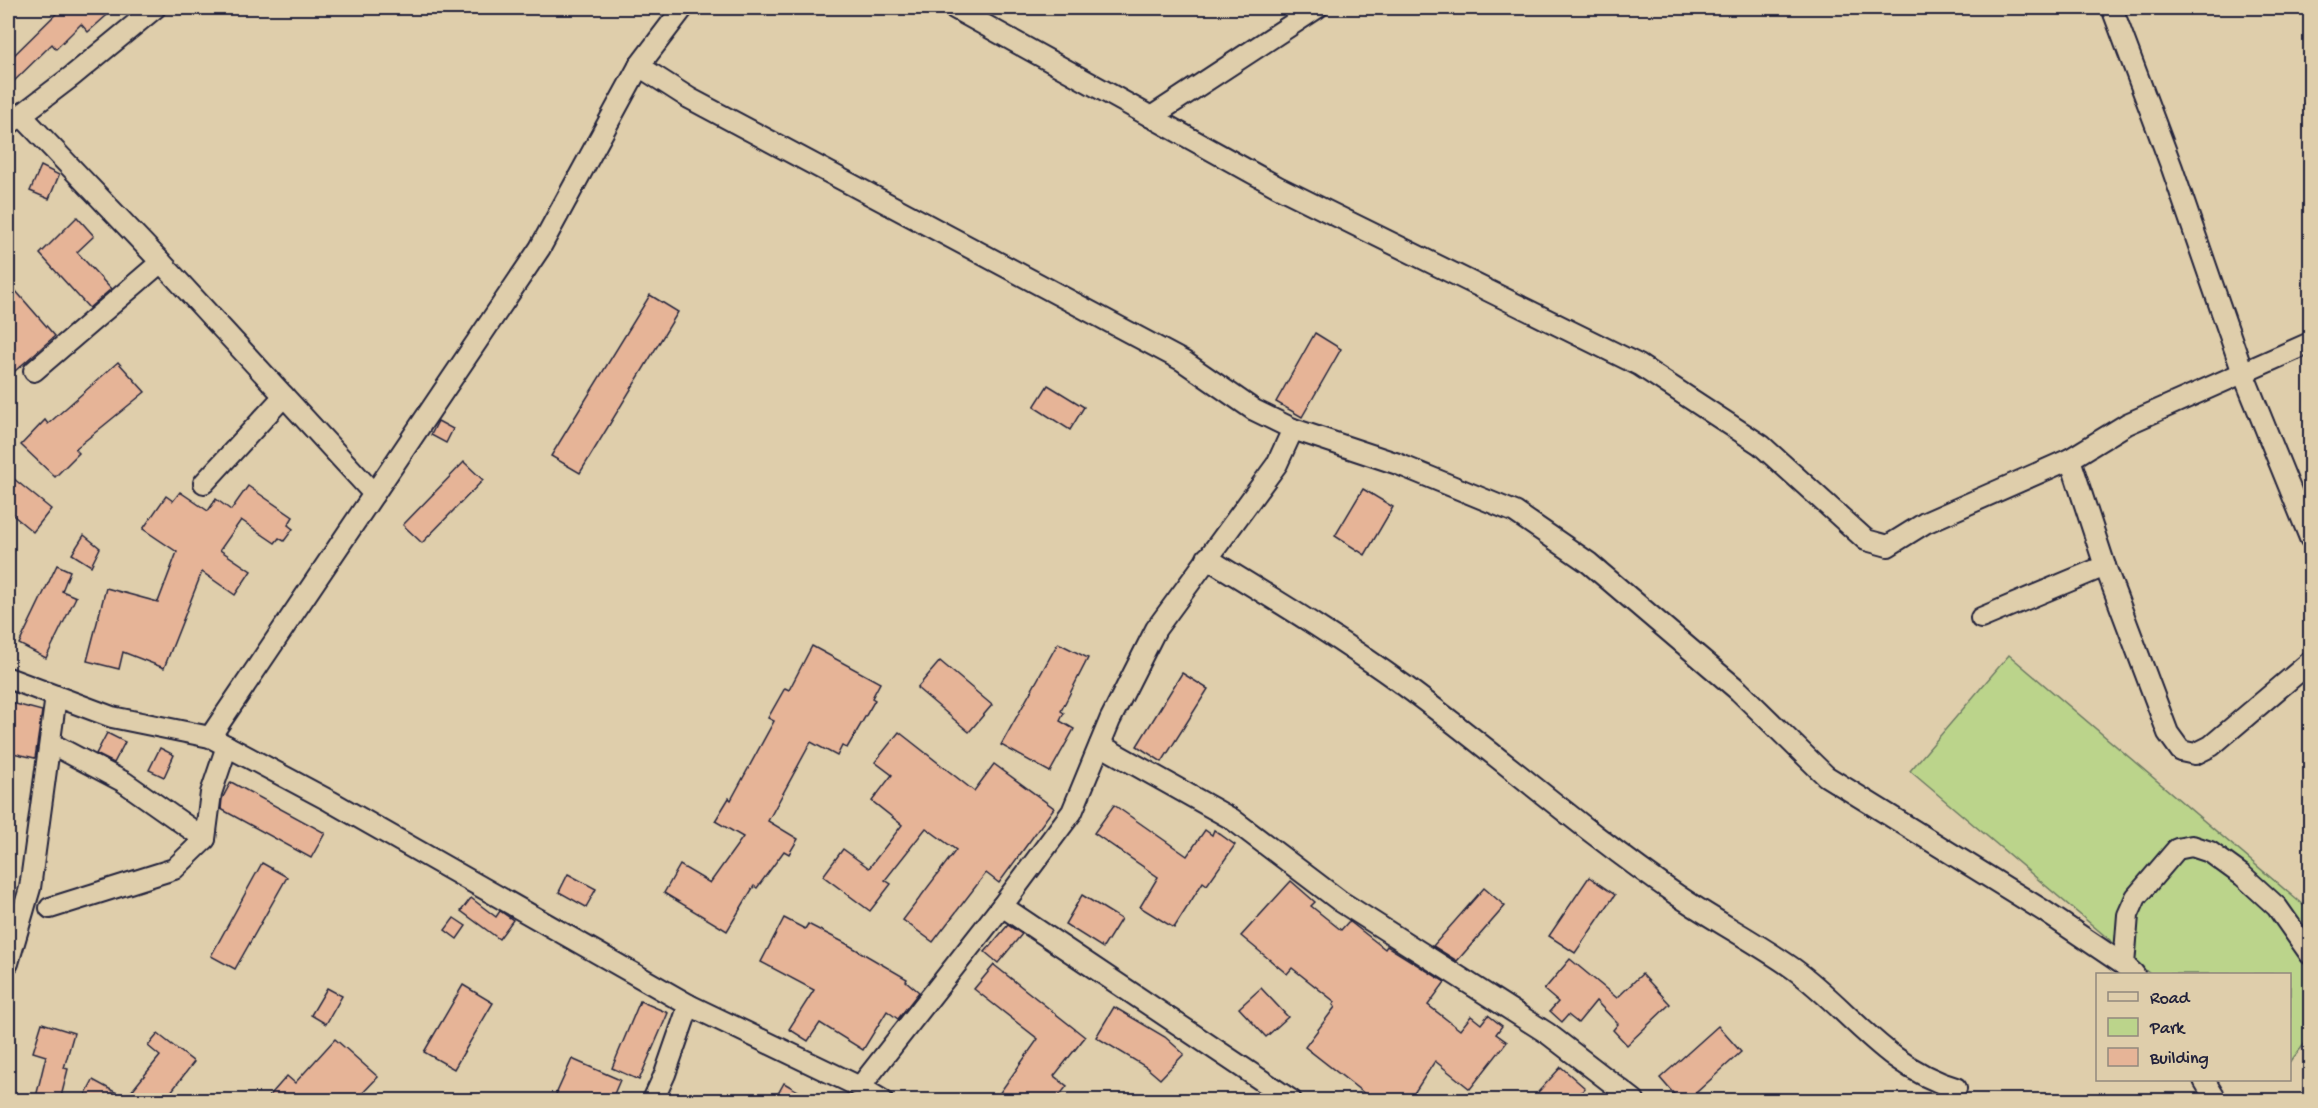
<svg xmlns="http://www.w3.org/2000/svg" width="2318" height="1108" viewBox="0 0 2318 1108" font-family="'Gochi Hand',sans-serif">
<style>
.green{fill:#bbd48b;stroke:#6e7b63;stroke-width:1.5}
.building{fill:#e6b497;stroke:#22223b;stroke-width:1.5}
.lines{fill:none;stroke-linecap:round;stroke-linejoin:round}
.street-casing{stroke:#22223b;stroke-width:24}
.street{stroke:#dfceab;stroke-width:20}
</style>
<rect width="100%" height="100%" fill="#dfceab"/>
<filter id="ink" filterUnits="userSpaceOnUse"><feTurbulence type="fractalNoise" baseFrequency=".0167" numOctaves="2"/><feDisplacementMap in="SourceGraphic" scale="12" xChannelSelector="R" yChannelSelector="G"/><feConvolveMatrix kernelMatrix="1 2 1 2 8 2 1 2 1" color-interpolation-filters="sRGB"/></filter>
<g filter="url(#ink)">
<polygon class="green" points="2009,655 2310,911 2310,1037 2290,1062 2290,974 2150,974 1910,771"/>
<g class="building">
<polygon points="62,8 115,8 88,32 81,24 56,49 52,44 8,87 8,61"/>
<polygon points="41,166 59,175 49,199 30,191"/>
<polygon points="77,217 94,236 77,252 111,289 89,308 40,254"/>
<polygon points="8,282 55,336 8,377"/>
<polygon points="650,295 678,312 580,473 551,456"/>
<polygon points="1315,333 1341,349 1302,417 1276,402"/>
<polygon points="118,362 145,392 75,449 79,453 55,477 21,445 45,420 48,424"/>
<polygon points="1048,385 1084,407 1070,430 1034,407"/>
<polygon points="438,421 453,429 446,443 431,435"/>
<polygon points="464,462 483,480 422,543 403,525"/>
<polygon points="8,474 51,509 33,532 8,511"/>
<polygon points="248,486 293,517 288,525 293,529 284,541 279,538 275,543 241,520 220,550 251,571 235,595 202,572 164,668 123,652 119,669 87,661 106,588 158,602 177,552 143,529 166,496 173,501 180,492 208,511 216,499 231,510"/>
<polygon points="1363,489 1393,507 1365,555 1335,536"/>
<polygon points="84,535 100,548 91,566 72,554"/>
<polygon points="57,565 70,571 62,591 76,597 46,658 19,644"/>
<polygon points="1058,643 1088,658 1061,711 1064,713 1060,721 1074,729 1050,772 1001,745"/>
<polygon points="812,646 880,683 872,698 875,700 847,748 842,746 837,756 811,742 768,821 798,839 789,854 784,851 757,888 754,886 727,931 664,893 680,865 710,883 743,837 715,821 729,798 731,800 774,721 768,718 785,688 789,690"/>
<polygon points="940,661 992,705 969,732 917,688"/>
<polygon points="1182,673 1208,689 1162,762 1137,746"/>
<polygon points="8,702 42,711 35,758 8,752"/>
<polygon points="899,732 974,791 994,764 1054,808 999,883 986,873 933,942 903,920 956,850 926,828 885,880 891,884 870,911 823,876 843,849 869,868 902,825 872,801 892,775 875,762"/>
<polygon points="107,733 125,742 114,763 96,754"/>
<polygon points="160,748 174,755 164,777 149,770"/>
<polygon points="231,782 325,833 311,858 221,809 222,799"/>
<polygon points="1114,805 1187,856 1205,830 1212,835 1214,830 1235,845 1207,885 1203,882 1174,928 1140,907 1158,877 1094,833"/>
<polygon points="262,863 287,877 235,969 211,956"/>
<polygon points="568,874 596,889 586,907 559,892"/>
<polygon points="1589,877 1615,895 1575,953 1549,936"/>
<polygon points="1291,881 1315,902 1311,906 1341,930 1349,921 1385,949 1387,946 1445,982 1428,1005 1460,1030 1471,1016 1481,1024 1488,1015 1502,1026 1496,1034 1507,1042 1470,1089 1435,1061 1409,1101 1374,1101 1305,1047 1335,1007 1333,1005 1335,1002 1292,968 1287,974 1241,936"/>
<polygon points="1484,888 1505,906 1457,961 1433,946"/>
<polygon points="1082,895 1121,919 1103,948 1065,924"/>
<polygon points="471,898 496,917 500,911 513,920 499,939 461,911"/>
<polygon points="454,918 466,926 457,939 445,930"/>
<polygon points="784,918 805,929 808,924 845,943 907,979 906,981 919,992 898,1019 887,1011 863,1050 820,1023 808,1041 789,1029 814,990 761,962"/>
<polygon points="1008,925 1022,934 998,963 985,952"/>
<polygon points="1570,959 1617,998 1642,974 1670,1004 1627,1045 1613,1030 1618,1024 1596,1001 1578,1023 1568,1015 1562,1022 1550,1011 1558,1002 1544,990"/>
<polygon points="994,965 1085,1037 1054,1076 1067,1086 1055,1101 994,1101 1038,1039 974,989"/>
<polygon points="463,985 493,1003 454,1069 424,1052"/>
<polygon points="327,988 342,996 326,1024 311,1015"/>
<polygon points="1261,988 1288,1017 1266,1037 1239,1008"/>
<polygon points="640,1001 668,1013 639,1080 612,1068"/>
<polygon points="1114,1007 1165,1037 1184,1054 1160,1079 1146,1067 1096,1037"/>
<polygon points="42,1023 74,1033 64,1068 68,1069 60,1101 35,1101 46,1056 33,1052"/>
<polygon points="1718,1026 1741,1052 1687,1101 1680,1101 1660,1078"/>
<polygon points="158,1034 194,1062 164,1101 82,1101 93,1080 126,1098 160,1056 148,1046"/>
<polygon points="335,1039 378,1077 355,1101 265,1101 287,1076 295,1083"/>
<polygon points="572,1059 620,1080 611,1101 553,1101"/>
<polygon points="1561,1067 1585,1088 1574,1101 1530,1101"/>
<polygon points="784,1083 815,1101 774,1101"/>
</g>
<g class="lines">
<defs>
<g id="street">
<polyline points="954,8 1278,187 1639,365 1761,445 1866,540 1888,546 1925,523 2070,459 2127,424 2310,343"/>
<polyline points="2112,8 2172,168 2243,373 2310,538"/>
<polyline points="639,66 689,98 1183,361 1254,410 1293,429 1277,464 1156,629 1110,720 1072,812 1002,906 860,1087"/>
<polyline points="21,115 161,262 374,494"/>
<polyline points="1151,117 1317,8"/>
<polyline points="8,125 71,77 155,8"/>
<polyline points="34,371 161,262"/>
<polyline points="1293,429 1398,464 1515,512 1589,563 1739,691 1826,776 2044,911 2124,965 2134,974"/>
<polyline points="2070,459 2105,566 2168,733 2181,751 2195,754 2211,746 2310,662"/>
<polyline points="204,483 284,396"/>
<path d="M1207 558C1274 599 1342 640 1405 686 1497 754 1582 830 1677 895 1715 921 1756 942 1794 969 1849 1009 1886 1068 1956 1088"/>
<polyline points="1981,618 2105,566"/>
<polyline points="8,678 112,717 210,737 330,801 689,1005 860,1087 882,1100"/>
<polyline points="210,737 540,248 639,66 683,8"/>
<polyline points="50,743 124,782 205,839"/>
<polyline points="1100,745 1232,819 1340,901 1547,1033 1634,1100"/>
<polyline points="1002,906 1291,1100"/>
<polyline points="50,908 174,869 205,839 211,793 227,746"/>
<polyline points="8,963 30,888 56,696"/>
<polyline points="2124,965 2128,915 2136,897 2177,849 2192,846 2210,852 2243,876 2277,907 2310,954"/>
<polyline points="2204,1080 2216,1100"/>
<polyline points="653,1100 665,1074 689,1005"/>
</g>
</defs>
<use href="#street" class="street-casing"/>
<use href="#street" class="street"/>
</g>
</g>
<rect width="2318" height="1108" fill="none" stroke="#dfceab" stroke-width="30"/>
<rect x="15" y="15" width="2288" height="1078" fill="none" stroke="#22223b" stroke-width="2" filter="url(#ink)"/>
<rect x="2096" y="973" width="195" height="108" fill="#dfceab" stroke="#93897e" stroke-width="1.5"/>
<rect x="2108" y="992" width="30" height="9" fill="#dfceab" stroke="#93897e" stroke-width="1.5"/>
<text x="2150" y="1003" font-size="18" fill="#22223b">Road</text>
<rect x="2108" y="1018" width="30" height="18" fill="#bbd48b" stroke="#93897e" stroke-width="1.5"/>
<text x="2150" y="1033" font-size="18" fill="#22223b">Park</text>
<rect x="2108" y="1048" width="30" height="18" fill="#e6b497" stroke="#93897e" stroke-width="1.5"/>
<text x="2150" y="1063" font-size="18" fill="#22223b">Building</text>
</svg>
